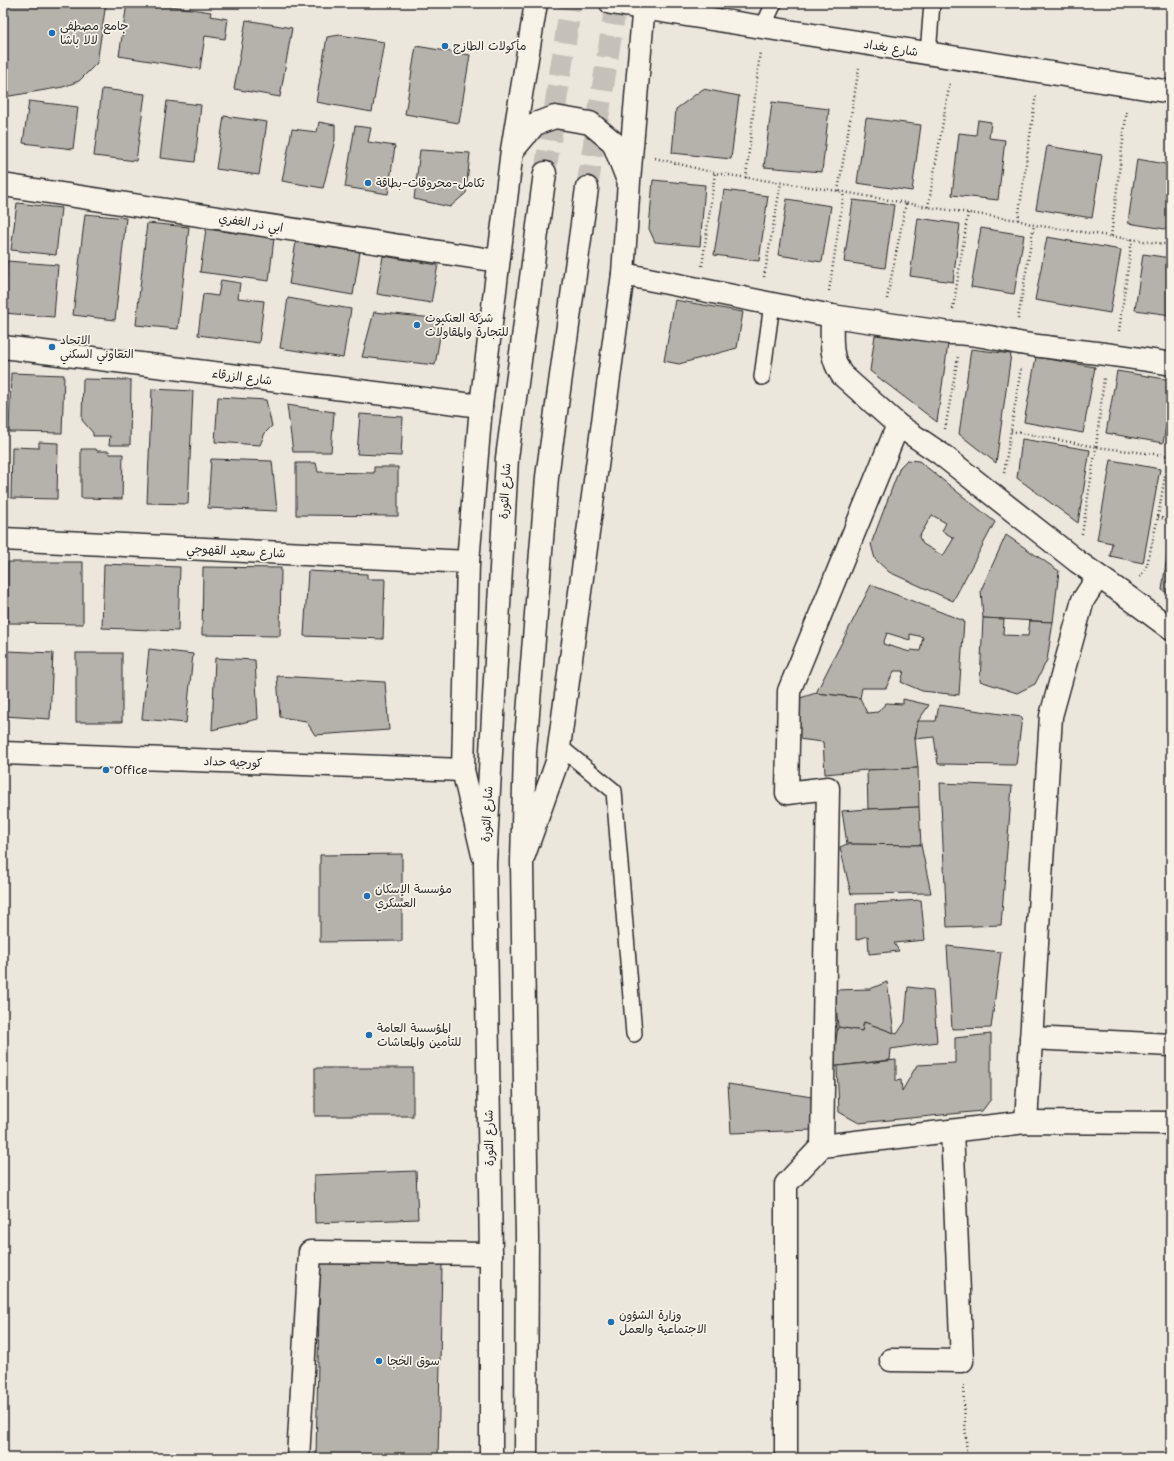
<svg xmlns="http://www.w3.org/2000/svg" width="1174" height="1461" viewBox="0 0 1174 1461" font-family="'Shantell Sans','Playpen Sans Arabic',sans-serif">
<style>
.building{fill:#b5b2ab;stroke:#2b2b2b;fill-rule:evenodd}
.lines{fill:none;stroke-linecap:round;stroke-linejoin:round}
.highway-tunnel{stroke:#c5c1b9;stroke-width:22;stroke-dasharray:22 11;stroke-linecap:butt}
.lane-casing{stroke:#2b2b2b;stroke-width:18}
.street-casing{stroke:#2b2b2b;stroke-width:25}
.primary-casing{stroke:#2b2b2b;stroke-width:25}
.highway-casing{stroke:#2b2b2b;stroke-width:25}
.path{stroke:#2b2b2b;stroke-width:2.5;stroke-dasharray:1 3;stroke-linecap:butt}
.lane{stroke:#f7f3e8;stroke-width:15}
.street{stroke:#f7f3e8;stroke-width:22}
.primary{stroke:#f7f3e8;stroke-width:22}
.highway{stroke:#f7f3e8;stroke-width:22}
.poi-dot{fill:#1f6fb2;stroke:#f7f3e8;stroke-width:1.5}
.labels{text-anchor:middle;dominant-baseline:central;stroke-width:3.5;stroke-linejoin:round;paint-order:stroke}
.poi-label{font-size:12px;fill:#2b2b2b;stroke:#f7f3e8;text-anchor:start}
.street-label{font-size:12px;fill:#2b2b2b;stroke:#f7f3e8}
</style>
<rect width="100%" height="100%" fill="#ebe7dd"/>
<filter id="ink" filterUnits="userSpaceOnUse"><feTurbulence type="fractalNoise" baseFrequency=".025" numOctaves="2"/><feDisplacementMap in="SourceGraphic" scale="8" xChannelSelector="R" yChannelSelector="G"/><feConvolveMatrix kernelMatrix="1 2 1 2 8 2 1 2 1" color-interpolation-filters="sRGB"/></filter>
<g filter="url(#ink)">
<g class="building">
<polygon points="3,3 106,3 97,63 79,81 63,87 10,96 3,95"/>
<polygon points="127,3 151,3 211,12 210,16 228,19 225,39 205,36 200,69 119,56"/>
<polygon points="246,20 292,28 280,97 234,89"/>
<polygon points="340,35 384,42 372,112 316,102 327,37"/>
<polygon points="416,46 470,55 459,123 405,114"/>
<polygon points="102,89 145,94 136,161 94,156"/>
<polygon points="703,89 739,96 731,159 672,153 676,109"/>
<polygon points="3,97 5,97 3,118"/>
<polygon points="29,101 78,107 73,149 23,143"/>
<polygon points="167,101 201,105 195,162 160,158"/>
<polygon points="772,102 829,109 822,172 764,167"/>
<polygon points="224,116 267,122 259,175 216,169"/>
<polygon points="866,118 921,125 912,191 857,183"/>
<polygon points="978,120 991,122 989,138 1005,140 998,200 952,195 959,133 976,135"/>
<polygon points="319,122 335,125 335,140 323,188 282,181 292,129 317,132"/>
<polygon points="355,126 371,128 368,142 395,146 388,194 345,187"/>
<polygon points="1047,146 1102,155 1092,218 1036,209"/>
<polygon points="420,150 470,153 466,193 450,207 414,199"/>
<polygon points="1137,159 1171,165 1171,230 1128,223"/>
<polygon points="653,180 705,185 700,246 655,242 649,229"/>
<polygon points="724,190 768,196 759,261 714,255"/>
<polygon points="787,199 831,206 822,262 778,255"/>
<polygon points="853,200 894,205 885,268 844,262"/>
<polygon points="17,203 61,208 56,255 11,250"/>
<polygon points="85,214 126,218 115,320 73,315"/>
<polygon points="918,218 960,224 953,282 910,276"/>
<polygon points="147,223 189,227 178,329 136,325"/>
<polygon points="981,228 1024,235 1014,294 971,287"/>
<polygon points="206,229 274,238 269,281 200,272"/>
<polygon points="1047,237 1121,250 1110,313 1035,300"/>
<polygon points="296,242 360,252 353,295 289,284"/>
<polygon points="1143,254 1171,258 1171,315 1135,310"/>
<polygon points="383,256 438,265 431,303 377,294"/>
<polygon points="7,261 58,265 54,317 3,313"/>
<polygon points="221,280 240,283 238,298 264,301 259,343 198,335 203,294 218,296"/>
<polygon points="288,298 351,309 343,358 280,348"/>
<polygon points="675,300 743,312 737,348 679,364 664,361"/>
<polygon points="374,312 443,319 435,365 362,357"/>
<polygon points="875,335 948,344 937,422 870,371"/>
<polygon points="971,349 1011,354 996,463 959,434"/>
<polygon points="1036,357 1095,367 1083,433 1024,422"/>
<polygon points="1117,371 1171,380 1171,398 1163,443 1106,433"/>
<polygon points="11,373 64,375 62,433 9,432"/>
<polygon points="83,379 131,380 130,445 109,445 110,436 93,436 93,433 82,420"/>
<polygon points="152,389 193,391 188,504 147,503"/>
<polygon points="218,397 266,400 272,426 265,433 260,445 215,442"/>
<polygon points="287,405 334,412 331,452 293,452"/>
<polygon points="360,414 403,417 401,456 357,454"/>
<polygon points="1022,439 1090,450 1078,523 1017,478"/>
<polygon points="39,442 58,443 57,499 11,498 12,447 39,448"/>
<polygon points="81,449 96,449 97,451 109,451 110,454 123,454 122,499 81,498"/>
<polygon points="211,459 272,461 277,511 208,508"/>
<path d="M907 460 919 461 995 522 953 601 889 572 875 559 871 544 900 467ZM932 515 946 523 942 531 954 538 943 556 923 544 919 537Z"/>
<polygon points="1111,460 1160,469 1143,563 1110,556 1112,543 1097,540"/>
<polygon points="296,463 316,463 318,472 374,473 374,467 398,467 398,516 296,515"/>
<polygon points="1006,535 1059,571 1053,622 983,618 981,590"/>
<polygon points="1169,542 1171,542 1171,595 1162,590"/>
<polygon points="8,562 83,562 83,624 8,623"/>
<polygon points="104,564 180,567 178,631 102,628"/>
<polygon points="203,567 281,568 280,636 202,635"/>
<polygon points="308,571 367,574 367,579 385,579 383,639 304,636"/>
<path d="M871 585 964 621 959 695 922 691 901 682 904 671H894L886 688H862L860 698 816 693ZM887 633 910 640V634L923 637 920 651 911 650 910 652 883 644Z"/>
<polygon points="983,618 1004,619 1003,635 1028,636 1030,621 1053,622 1047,660 1035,684 1017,693 980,681"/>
<polygon points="149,649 193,654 186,723 142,719"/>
<polygon points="7,651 53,653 50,719 4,716"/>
<rect x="76" y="653" width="46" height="69"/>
<polygon points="215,658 255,660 258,719 212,730"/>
<polygon points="277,676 385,682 389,730 315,735 306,721 280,717"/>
<polygon points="816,693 860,698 867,713 878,712 886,703 903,704 903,699 929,705 918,721 915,739 918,768 867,770 825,774 823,742 798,739 800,698"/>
<polygon points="939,705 1022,717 1016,765 938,764 934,737 915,739 918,721 936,721"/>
<polygon points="918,768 919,807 868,809 867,770"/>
<polygon points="940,783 1012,786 1001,925 947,927"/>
<polygon points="919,807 921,845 847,844 842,811 868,809"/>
<polygon points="847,844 921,845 931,893 851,894 840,847"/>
<polygon points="402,854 402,941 320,942 320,855"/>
<polygon points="921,900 925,940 894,943 899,951 869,954 868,936 856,940 856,904"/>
<polygon points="947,946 1001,952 991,1028 952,1029"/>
<polygon points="887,982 894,1033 864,1022 862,1031 838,1027 835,990 870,989"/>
<polygon points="908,987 933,990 937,1042 891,1049 890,1060 837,1066 832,1065 838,1027 862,1031 864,1022 897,1034 905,1022"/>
<polygon points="991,1034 991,1099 982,1111 859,1123 839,1112 837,1066 896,1060 896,1081 901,1080 902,1091 917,1065 955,1063 955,1038"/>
<rect x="315" y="1068" width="98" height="48"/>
<polygon points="728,1084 812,1097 812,1130 731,1133"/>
<polygon points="416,1171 418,1219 315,1223 314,1175"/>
<polygon points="320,1263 442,1265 438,1458 316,1458"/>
</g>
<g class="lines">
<g class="highway-tunnel">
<polyline points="545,173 571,3"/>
<polyline points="587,188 616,3"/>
</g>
<defs>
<g id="lane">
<polyline points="763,27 774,3"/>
<polyline points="928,54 932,3"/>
<polyline points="762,377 772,304"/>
<polyline points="559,746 614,791 634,1034"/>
</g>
<g id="street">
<polyline points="3,185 498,261"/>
<path d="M623 274 832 316 950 333C975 332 1000 340 1025 344 1074 351 1123 355 1171 364"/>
<path d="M832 316C832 338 829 357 842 375L898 425 941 454 1078 562 1128 597 1171 629"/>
<polyline points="3,347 481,406"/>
<polyline points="3,539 468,562"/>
<polyline points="3,753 463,770"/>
<polyline points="1031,1038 1171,1045"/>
<polyline points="1026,1122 1051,716 1083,600 1098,577"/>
<polyline points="822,1146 828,788 787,793 789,691 898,425"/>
<polyline points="891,1360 962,1361 952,1131"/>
<polyline points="298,1458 310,1252 491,1254"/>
<polyline points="786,1458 786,1184 822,1146 1026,1122 1171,1123"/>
</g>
<g id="primary">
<polyline points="611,3 1171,92"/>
<polyline points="513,150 535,124 555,117 590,123 613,142 627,178"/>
<polyline points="483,855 463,770 468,562 481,406 512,150 536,3"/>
<polyline points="524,855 557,762 623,274 629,181 644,3"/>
</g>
<g id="highway">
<polyline points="491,1458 491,1254 485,863 507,458 545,173"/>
<polyline points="526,1458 527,1238 522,861 525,751 547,477 587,188"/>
</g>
</defs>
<use href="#lane" class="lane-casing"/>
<use href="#street" class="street-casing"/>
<use href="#primary" class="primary-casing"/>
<use href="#highway" class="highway-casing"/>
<g class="path">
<polyline points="655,158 715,173 838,191 928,207 1018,220 1034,225 1171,245"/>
<polyline points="746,178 760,51"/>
<polyline points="838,191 859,68"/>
<polyline points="928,207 950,82"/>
<polyline points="1018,220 1036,94"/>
<polyline points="1111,236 1127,109"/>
<polyline points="702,266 715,173"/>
<polyline points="764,277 781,183"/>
<polyline points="829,291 844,192"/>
<polyline points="887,299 906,203"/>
<polyline points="953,309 968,213"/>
<polyline points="1018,319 1034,225"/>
<polyline points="1119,331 1132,239"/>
<polyline points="945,429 958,357"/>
<polyline points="1011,431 1096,447 1171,456"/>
<polyline points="1004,473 1021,368"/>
<polyline points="1158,517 1171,521"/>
<polyline points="1082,534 1096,447 1104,378"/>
<polyline points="1140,577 1147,565 1158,517 1171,440"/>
<polyline points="963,1385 967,1458"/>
</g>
<use href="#lane" class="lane"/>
<use href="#street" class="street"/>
<use href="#primary" class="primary"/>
<use href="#highway" class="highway"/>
</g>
</g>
<g class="poi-dot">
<circle cx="52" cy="33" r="4"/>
<circle cx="445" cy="46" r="4"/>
<circle cx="368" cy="183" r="4"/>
<circle cx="417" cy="325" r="4"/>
<circle cx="52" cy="347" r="4"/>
<circle cx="106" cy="770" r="4"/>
<circle cx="367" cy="896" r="4"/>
<circle cx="369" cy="1035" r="4"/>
<circle cx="611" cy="1322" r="4"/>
<circle cx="379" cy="1361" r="4"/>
</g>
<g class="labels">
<g class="poi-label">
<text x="60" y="26">جامع مصطفى<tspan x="60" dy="14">لالا باشا</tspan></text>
<text x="453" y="46">مأكولات الطازج</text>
<text x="376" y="183">تكامل-محروقات-بطاقة</text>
<text x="425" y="318">شركة العنكبوت<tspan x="425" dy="14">للتجارة والمقاولات</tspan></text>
<text x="60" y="340">الاتحاد<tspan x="60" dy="14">التعاوني السكني</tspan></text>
<text x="114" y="770">Office</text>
<text x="375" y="889">مؤسسة الإسكان<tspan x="375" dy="14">العسكري</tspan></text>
<text x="377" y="1028">المؤسسة العامة<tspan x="377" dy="14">للتأمين والمعاشات</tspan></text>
<text x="619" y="1315">وزارة الشؤون<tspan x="619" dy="14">الاجتماعية والعمل</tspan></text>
<text x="387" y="1361">سوق الخجا</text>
</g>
<g class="street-label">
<text transform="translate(891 48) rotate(9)">شارع بغداد</text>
<text transform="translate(251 223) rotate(9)">ابي ذر الغفري</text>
<text transform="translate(242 377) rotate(7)">شارع الزرقاء</text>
<text transform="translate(505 491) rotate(-87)">شارع الثورة</text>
<text transform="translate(236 551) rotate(3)">شارع سعيد القهوجي</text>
<text transform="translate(233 762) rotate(2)">كورجيه حداد</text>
<text transform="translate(487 814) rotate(-87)">شارع الثورة</text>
<text transform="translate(489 1138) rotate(-91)">شارع الثورة</text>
</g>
</g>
<rect width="1174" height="1461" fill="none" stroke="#f7f3e8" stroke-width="16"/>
<rect x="8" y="8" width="1158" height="1445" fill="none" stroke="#2b2b2b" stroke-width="1.5" filter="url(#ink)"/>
</svg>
